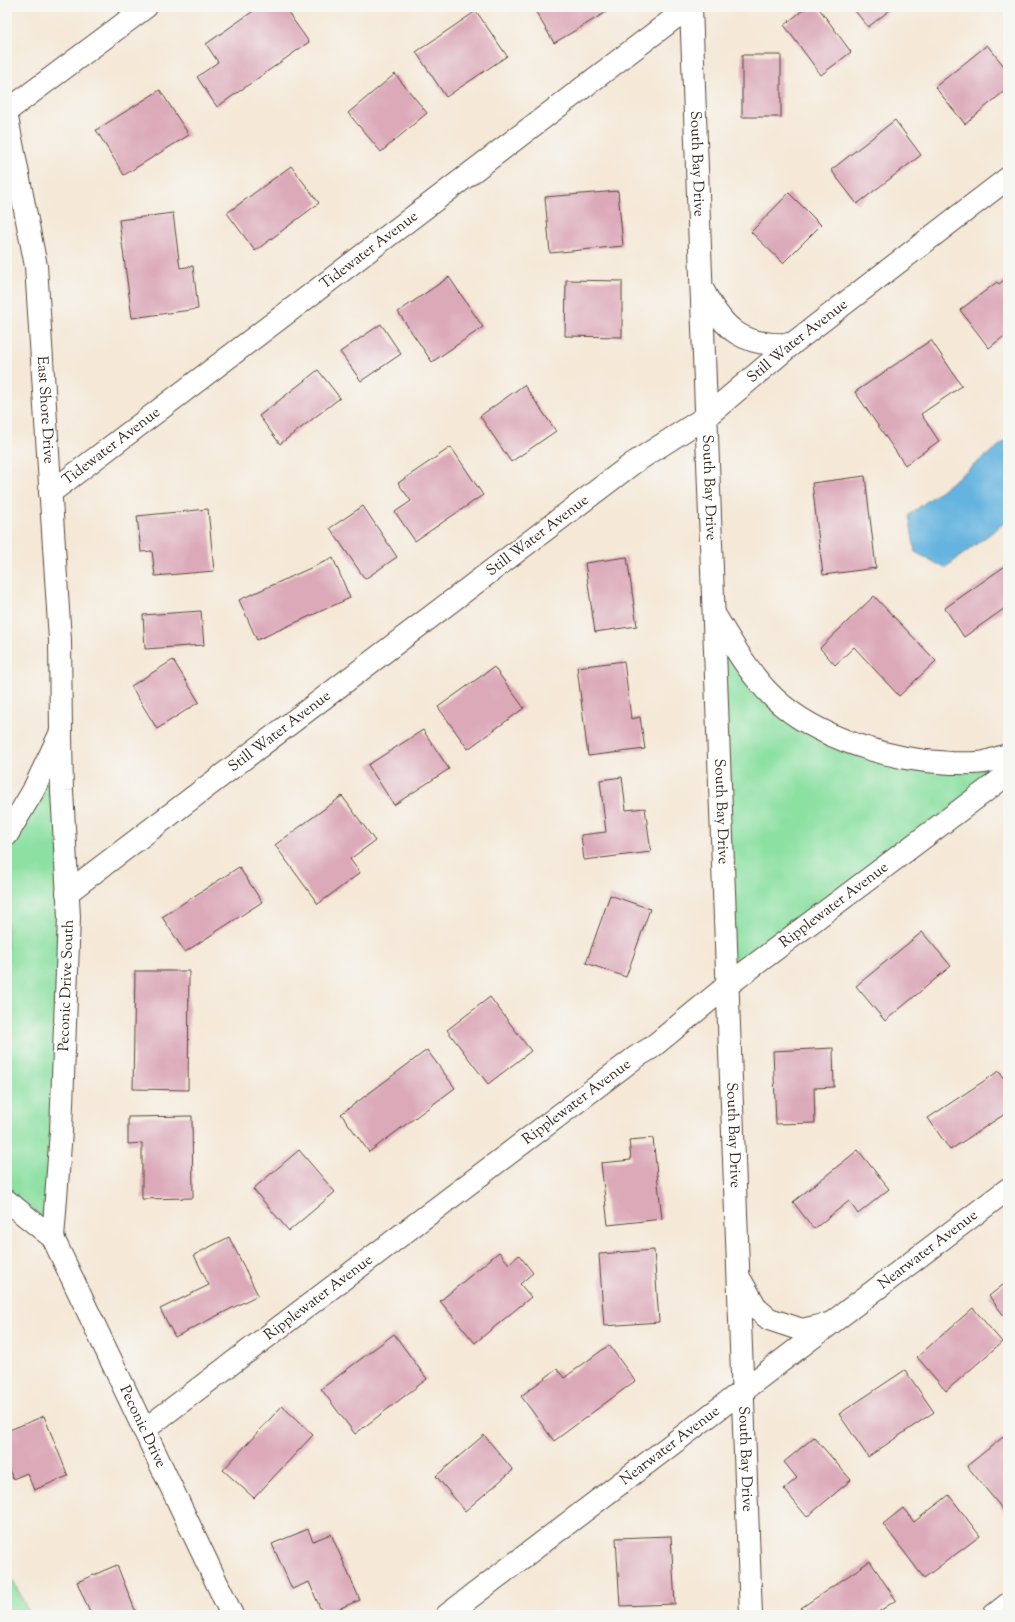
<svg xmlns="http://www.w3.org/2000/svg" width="1015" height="1622" viewBox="0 0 1015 1622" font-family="'Sorts Mill Goudy',serif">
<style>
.green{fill:#8be0a2;stroke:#638560}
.water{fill:#65b4df;stroke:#506f7e}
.building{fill:#dca9b9}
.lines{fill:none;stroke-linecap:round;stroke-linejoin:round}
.minor-casing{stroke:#57463a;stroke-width:24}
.minor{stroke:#fff;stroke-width:22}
.labels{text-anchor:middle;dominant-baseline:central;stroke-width:3;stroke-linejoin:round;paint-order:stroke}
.street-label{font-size:15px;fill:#3b2a1e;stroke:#f6f6f2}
</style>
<rect width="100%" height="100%" fill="#f6f6f2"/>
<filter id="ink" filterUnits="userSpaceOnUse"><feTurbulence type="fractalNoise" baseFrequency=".025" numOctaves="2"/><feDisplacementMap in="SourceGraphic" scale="8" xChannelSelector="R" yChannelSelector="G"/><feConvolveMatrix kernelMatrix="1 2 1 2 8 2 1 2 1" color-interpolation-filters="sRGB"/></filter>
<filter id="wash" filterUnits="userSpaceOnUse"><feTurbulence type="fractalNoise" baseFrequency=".012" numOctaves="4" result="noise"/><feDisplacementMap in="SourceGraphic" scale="16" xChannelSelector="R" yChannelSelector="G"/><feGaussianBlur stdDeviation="0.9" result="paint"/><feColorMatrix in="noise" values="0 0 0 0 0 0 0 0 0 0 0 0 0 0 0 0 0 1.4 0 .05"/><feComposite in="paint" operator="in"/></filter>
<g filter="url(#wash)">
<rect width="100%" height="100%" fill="#f5e8d7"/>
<g class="green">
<polygon points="717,626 738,662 862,753 1008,768 731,978"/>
<polygon points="54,760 62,921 48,1224 7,1191 7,854"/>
<polygon points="7,1568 30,1615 7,1615"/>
</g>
<polygon class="water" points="1008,439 1008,520 945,568 915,552 909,515"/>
<g id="blocks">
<g class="building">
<polygon points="259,7 284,7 309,42 217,107 197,77 218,62 206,44"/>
<polygon points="533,7 615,7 554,43"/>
<polygon points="807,7 818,7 851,52 821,75 784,25"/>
<polygon points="852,7 894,7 868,27"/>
<polygon points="476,11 507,56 446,97 416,52"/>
<polygon points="987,45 1008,71 1008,88 965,124 935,87"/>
<rect x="742" y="55" width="39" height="62"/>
<polygon points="395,74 427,113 381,152 348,113"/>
<polygon points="160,90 189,135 124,175 96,130"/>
<polygon points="895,120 921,155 857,204 831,170"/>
<polygon points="291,166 319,203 255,251 227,213"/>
<polygon points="618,191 623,246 550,253 545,197"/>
<polygon points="789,193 821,225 783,263 751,232"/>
<polygon points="173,213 180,268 193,266 198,309 132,318 119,220"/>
<polygon points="449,277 483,327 432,362 398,312"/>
<polygon points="1008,277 1008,333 989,348 960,310 997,282 999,284"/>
<polygon points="566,280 622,281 622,337 565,336"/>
<polygon points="381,324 401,354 361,381 340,352"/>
<polygon points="931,340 962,386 921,414 939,441 905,465 855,392"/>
<polygon points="318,370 340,398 280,444 259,416"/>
<polygon points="524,385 556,431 511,462 480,416"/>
<polygon points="451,447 483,495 415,541 395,512 411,501 398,483"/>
<polygon points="865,476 876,568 823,575 812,483"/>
<polygon points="363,506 397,557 365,579 330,528"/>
<polygon points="208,509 214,571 155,576 152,551 141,552 137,516"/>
<polygon points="627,557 637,626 595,632 585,563"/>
<polygon points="333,558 350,598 257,640 239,600"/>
<polygon points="1008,564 1008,606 964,637 945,608"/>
<polygon points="874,596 936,661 899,696 854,647 835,665 820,648"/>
<polygon points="201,611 204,645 145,649 143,615"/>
<polygon points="173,660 199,702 157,729 131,686"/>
<polygon points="624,661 631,719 640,717 645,749 588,756 577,667"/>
<polygon points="494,667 524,708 468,749 438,707"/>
<polygon points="423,730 449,769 394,805 368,765"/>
<polygon points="622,777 626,810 645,808 651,852 584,860 581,835 606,832 600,780"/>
<polygon points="342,796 375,841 350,859 360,873 318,904 275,845"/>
<polygon points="239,867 262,902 185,952 162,917"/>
<polygon points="610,895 650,909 626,977 586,963"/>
<polygon points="922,932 951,966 885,1021 856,986"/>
<polygon points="135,971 189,971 188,1090 133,1089"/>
<polygon points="490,997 531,1051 488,1084 447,1030"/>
<polygon points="833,1048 834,1087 814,1088 815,1123 776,1124 773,1051"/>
<polygon points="427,1050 455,1088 369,1152 341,1114"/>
<polygon points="999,1071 1008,1085 1008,1112 950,1150 928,1118"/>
<polygon points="192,1116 193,1198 142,1199 142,1143 128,1144 128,1117"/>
<polygon points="653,1138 662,1219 608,1225 601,1163 631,1160 629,1140"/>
<polygon points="299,1150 335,1192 289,1231 253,1189"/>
<polygon points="858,1150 889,1189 858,1214 849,1201 814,1229 793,1202"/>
<polygon points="229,1237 258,1295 175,1337 160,1309 209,1285 194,1255"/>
<polygon points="654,1250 659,1322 604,1326 599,1254"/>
<polygon points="499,1252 509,1264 519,1255 533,1273 520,1284 531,1297 475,1343 440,1301"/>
<polygon points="1008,1281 1008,1321 989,1296"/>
<polygon points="973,1308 1002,1342 946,1391 917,1357"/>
<polygon points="394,1334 427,1379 355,1434 321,1389"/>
<polygon points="609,1345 635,1381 554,1441 521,1396 557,1369 564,1378"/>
<polygon points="905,1370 934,1412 868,1457 839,1414"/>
<polygon points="282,1406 313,1435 254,1498 223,1470"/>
<polygon points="44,1416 68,1476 34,1490 27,1473 13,1479 7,1464 7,1450 9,1449 7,1443 7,1431"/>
<polygon points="1008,1433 1008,1510 1005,1512 967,1466"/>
<polygon points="484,1435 513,1470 465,1511 436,1476"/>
<polygon points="814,1437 851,1480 807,1517 784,1489 797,1478 784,1462"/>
<polygon points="949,1495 980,1536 924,1578 883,1524 903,1508 914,1522"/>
<polygon points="308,1529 313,1541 331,1534 360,1600 323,1615 309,1582 292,1589 272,1544"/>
<polygon points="671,1536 675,1604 620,1606 616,1538"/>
<polygon points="870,1561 896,1600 874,1615 805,1615 801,1608"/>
<polygon points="117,1565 137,1615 91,1615 77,1582"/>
</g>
</g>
</g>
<g filter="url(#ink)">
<use href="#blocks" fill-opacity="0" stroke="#57463a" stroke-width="1"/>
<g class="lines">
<defs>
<g id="minor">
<path id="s1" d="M691 7 751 1615"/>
<polyline points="7,111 146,7"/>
<path id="s2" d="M7 118 36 266 60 640 61 732 33 791 7 835"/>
<path d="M703 290C724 331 744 347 792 344"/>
<path id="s3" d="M50 493 689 7"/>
<path d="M716 617C733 645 750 675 774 698 817 739 894 761 951 763 962 763 974 764 985 762 993 760 1000 757 1008 755"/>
<path id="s4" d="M67 893 632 464 707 416 792 344 1008 178"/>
<path id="s5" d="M7 1201 53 1238 232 1615"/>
<path id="s6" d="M53 1238 61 1131 69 917 62 791 61 737"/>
<polyline points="741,1281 757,1309 769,1319 802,1330 828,1324"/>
<path id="s7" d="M144 1430 636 1057 651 1048 728 985 1008 774"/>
<path id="s8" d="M447 1615 1008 1189"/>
<polyline points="994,1615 1008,1604"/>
</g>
</defs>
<use href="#minor" class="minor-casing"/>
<use href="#minor" class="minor"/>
</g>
</g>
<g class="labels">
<g class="street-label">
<text stroke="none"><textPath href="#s1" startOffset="157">South Bay Drive</textPath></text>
<text stroke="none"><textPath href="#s3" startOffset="401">Tidewater Avenue</textPath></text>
<text stroke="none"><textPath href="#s4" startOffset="916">Still Water Avenue</textPath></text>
<text stroke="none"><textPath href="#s2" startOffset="295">East Shore Drive</textPath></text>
<text stroke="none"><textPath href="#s3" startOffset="77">Tidewater Avenue</textPath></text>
<text stroke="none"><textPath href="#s1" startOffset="481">South Bay Drive</textPath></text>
<text stroke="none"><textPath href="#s4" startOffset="591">Still Water Avenue</textPath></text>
<text stroke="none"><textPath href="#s4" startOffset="267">Still Water Avenue</textPath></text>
<text stroke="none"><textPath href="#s1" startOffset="805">South Bay Drive</textPath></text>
<text stroke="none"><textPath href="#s7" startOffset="867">Ripplewater Avenue</textPath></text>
<text stroke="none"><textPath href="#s6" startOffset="253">Peconic Drive South</textPath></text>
<text stroke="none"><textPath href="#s7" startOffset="543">Ripplewater Avenue</textPath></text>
<text stroke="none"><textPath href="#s1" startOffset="1129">South Bay Drive</textPath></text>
<text stroke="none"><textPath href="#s8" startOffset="604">Nearwater Avenue</textPath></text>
<text stroke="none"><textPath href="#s7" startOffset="219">Ripplewater Avenue</textPath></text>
<text stroke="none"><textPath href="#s5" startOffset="268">Peconic Drive</textPath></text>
<text stroke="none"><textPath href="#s8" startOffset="280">Nearwater Avenue</textPath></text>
<text stroke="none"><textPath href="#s1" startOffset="1453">South Bay Drive</textPath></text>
</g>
</g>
<rect width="1015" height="1622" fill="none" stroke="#f6f6f2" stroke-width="24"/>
</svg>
